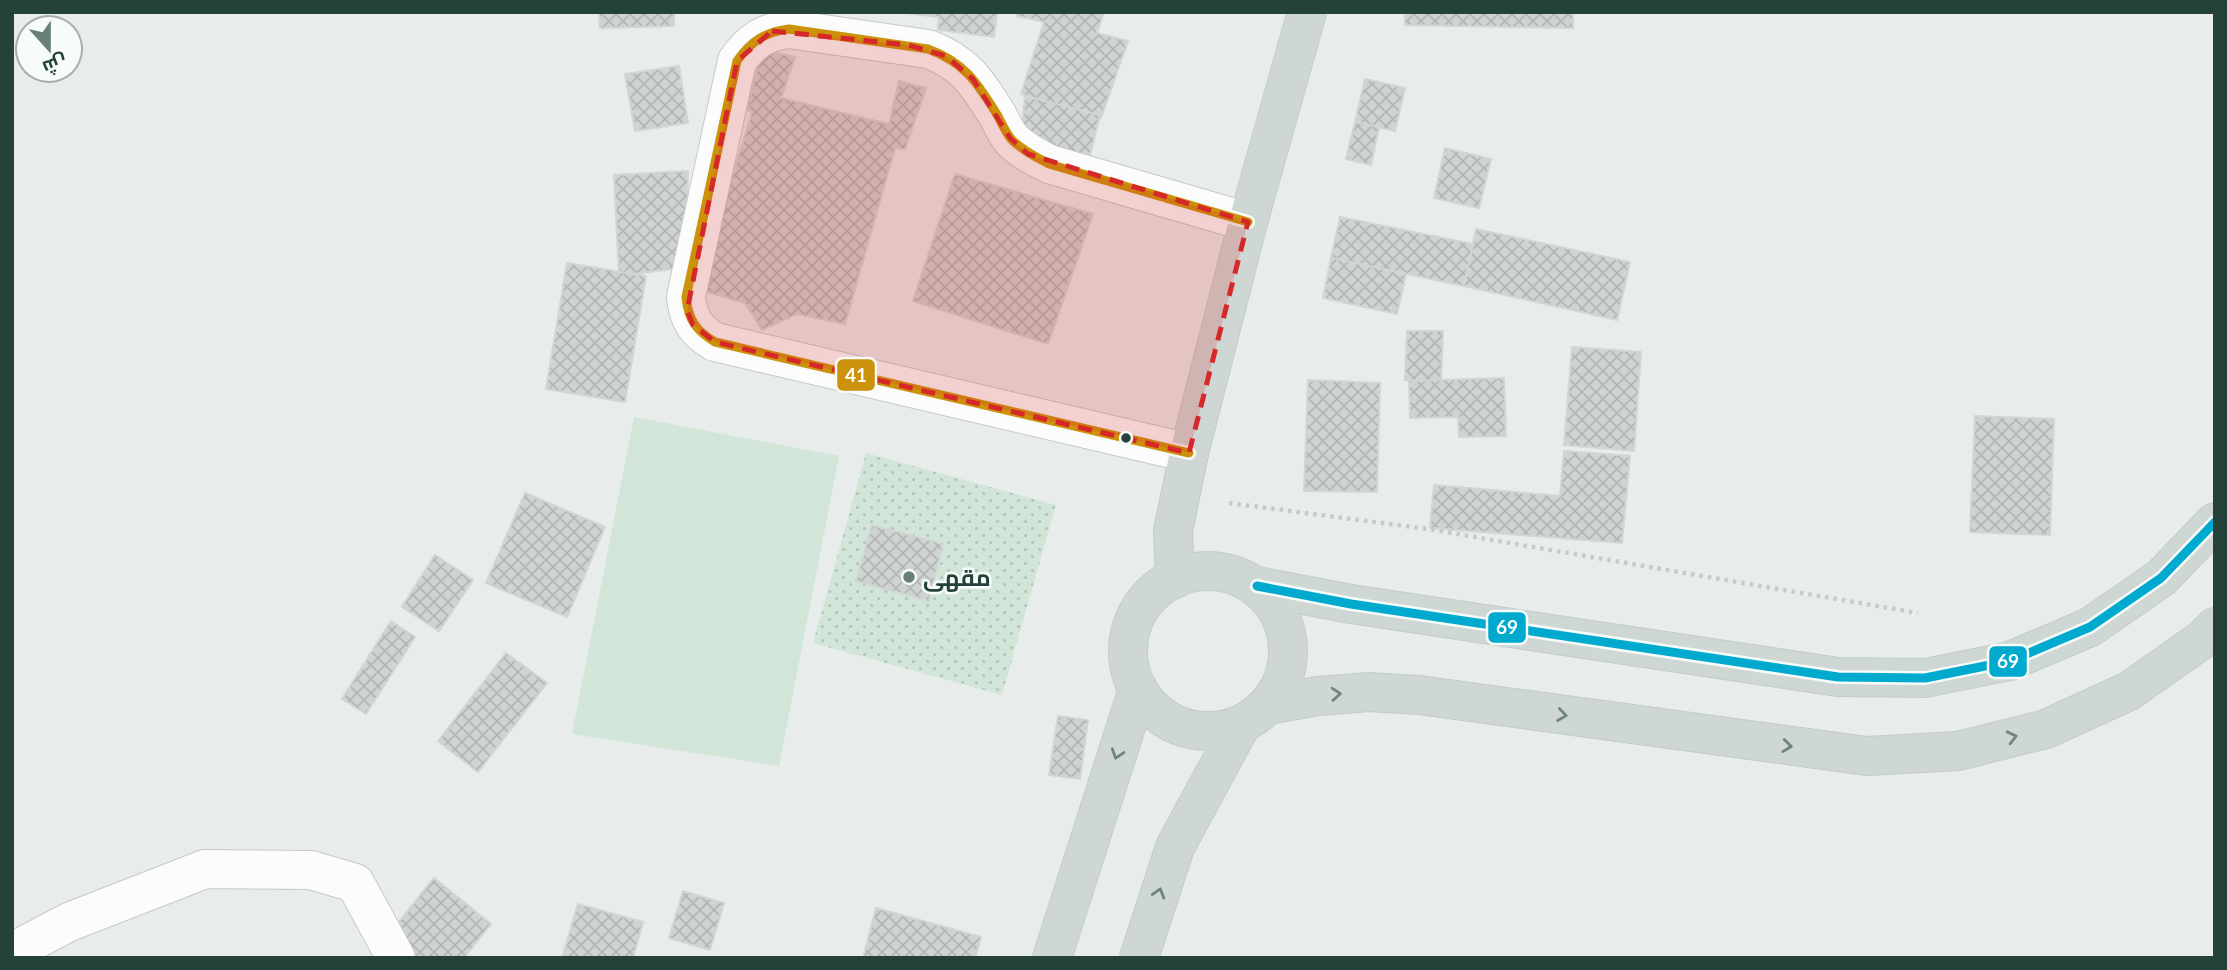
<svg xmlns="http://www.w3.org/2000/svg" width="2227" height="970" viewBox="0 0 2227 970" font-family="Lato,Cairo,sans-serif">
<style>
.grass{fill:url(#grass-dots)}
.park{fill:#d1e6d8}
.building{fill:url(#building-cross-hatch);stroke:#d1d6d4;stroke-width:2}
.lines{fill:none;stroke-linecap:round;stroke-linejoin:round}
.minor-casing{stroke:#c5cac8;stroke-width:40}
.major-casing{stroke:#c3ccc9;stroke-width:40}
.path{stroke:#c3ccca;stroke-width:4.5;stroke-dasharray:3.5 5;stroke-linecap:butt}
.minor{stroke:#fcfcfc;stroke-width:38}
.major{stroke:#cfd7d5;stroke-width:38}
.bus-1-casing{stroke:#f7fbf9;stroke-width:14}
.bus-2-casing{stroke:#f7fbf9;stroke-width:14}
.bus-1{stroke:#cd920c;stroke-width:9}
.bus-2{stroke:#00a9ce;stroke-width:9}
.oneway{stroke:#718580}
.marked{fill:#d62828;fill-opacity:0.2;stroke:#d62828;stroke-width:5;stroke-dasharray:14 9;stroke-linejoin:round}
.bus-dot{fill:#24423a;stroke:#f7fbf9;stroke-width:2.5}
.poi-dot{fill:#697e78;stroke:#f7fbf9;stroke-width:2.5}
.labels{text-anchor:middle;dominant-baseline:central;stroke-width:5;stroke-linejoin:round;paint-order:stroke}
.poi-label{font-size:23px;font-weight:bold;fill:#24423a;stroke:#f7fbf9;text-anchor:start}
.line-badge{stroke:#f7fbf9;stroke-width:2.5}
.badge-label{font-size:19px;text-anchor:middle;font-weight:bold;fill:#fff}
</style>
<defs>
<pattern id="grass-dots" width="8" height="8" patternUnits="userSpaceOnUse" patternTransform="scale(1.75)"><rect width="8" height="8" fill="#d1e6d8"/><path d="M2 2h.1M6 6h.1" fill="none" stroke="#b3c6ba" stroke-width="1.8" stroke-linecap="round"/></pattern>
<pattern id="building-cross-hatch" width="8" height="8" patternUnits="userSpaceOnUse" patternTransform="scale(1.75)"><rect width="8" height="8" fill="#cfd4d2"/><path d="M0 0l8 8M0 8l8-8" fill="none" stroke="#b2b7b5"/></pattern>
</defs>
<rect width="100%" height="100%" fill="#e8edeb"/>
<polygon class="grass" points="866,453 1056,505 1002,695 813,643"/>
<polygon class="park" points="634,417 839,456 779,766 572,734"/>
<g class="building">
<polygon points="599,12 674,12 674,26 600,28"/>
<polygon points="897,12 997,12 994,37 938,30 939,17"/>
<polygon points="1018,12 1104,12 1097,33 1128,41 1101,118 1021,94 1044,22 1017,16"/>
<polygon points="1405,12 1573,12 1573,28 1405,25"/>
<polygon points="762,50 795,57 781,98 889,124 899,81 926,88 905,149 895,148 845,324 797,314 762,330 745,303 697,289 752,113 747,110"/>
<polygon points="679,66 688,123 635,131 625,74"/>
<polygon points="1365,79 1405,88 1395,131 1355,122"/>
<polygon points="1025,96 1100,115 1087,167 1021,139"/>
<polygon points="1355,122 1379,127 1371,165 1346,159"/>
<polygon points="1445,148 1491,159 1479,208 1434,198"/>
<polygon points="688,171 686,267 619,276 614,175"/>
<polygon points="955,174 1093,214 1048,344 913,301"/>
<polygon points="1340,217 1473,244 1464,286 1331,258"/>
<polygon points="1476,229 1630,262 1617,320 1464,286"/>
<polygon points="1331,258 1406,274 1397,314 1323,298"/>
<polygon points="567,263 646,276 625,402 546,389"/>
<polygon points="1407,331 1443,331 1441,381 1405,380"/>
<polygon points="1572,347 1641,352 1634,451 1564,445"/>
<polygon points="1504,378 1506,436 1459,437 1458,417 1410,418 1409,381"/>
<polygon points="1308,380 1380,383 1377,492 1304,491"/>
<polygon points="1975,416 2054,419 2050,535 1970,532"/>
<polygon points="1564,451 1630,456 1622,543 1430,528 1434,485 1560,496"/>
<polygon points="525,493 605,527 567,617 486,583"/>
<polygon points="872,525 943,544 929,601 856,581"/>
<polygon points="435,555 473,580 439,631 402,607"/>
<polygon points="391,621 415,637 366,714 342,699"/>
<polygon points="506,653 547,683 478,772 438,741"/>
<polygon points="1058,716 1088,720 1080,779 1049,775"/>
<polygon points="434,878 491,924 464,958 409,958 385,939"/>
<polygon points="683,891 724,903 710,950 669,938"/>
<polygon points="578,904 643,922 633,958 562,958"/>
<polygon points="876,908 981,937 975,958 863,958"/>
</g>
<g class="lines">
<defs>
<g id="minor">
<path d="M1189 453 715 342C696 331 688 319 686 297L737 61C751 41 765 32 789 29L928 49C966 63 978 84 998 116 1002 124 1006 133 1012 140 1023 151 1036 157 1049 164L1248 222"/>
<polyline points="12,952 69,922 205,869 311,870 355,883 396,958"/>
</g>
<g id="major">
<circle cx="1208" cy="651" r="80"/>
<polyline points="1175,579 1173,531 1189,453 1248,222 1307,12"/>
<polyline points="1257,586 1351,604 1838,677 1925,678 2010,661 2090,627 2161,578 2215,522"/>
<polyline points="1268,705 1318,696 1369,692 1419,695 1867,756 1958,751 2046,729 2129,691 2203,639 2215,627"/>
<polyline points="1052,958 1138,689"/>
<polyline points="1139,958 1175,847 1241,725"/>
</g>
</defs>
<use href="#minor" class="minor-casing"/>
<use href="#major" class="major-casing"/>
<polyline class="path" points="1229,503 1428,529 1918,613"/>
<use href="#minor" class="minor"/>
<use href="#major" class="major"/>
<defs>
<path id="bus-1" d="M1189 453 715 342C696 331 688 319 686 297L737 61C751 41 765 32 789 29L928 49C966 63 978 84 998 116 1002 124 1006 133 1012 140 1023 151 1036 157 1049 164L1248 222"/>
<polyline id="bus-2" points="1257,586 1351,604 1838,677 1925,678 2010,661 2090,627 2161,578 2215,522"/>
</defs>
<use href="#bus-1" class="bus-1-casing"/>
<use href="#bus-2" class="bus-2-casing"/>
<use href="#bus-1" class="bus-1"/>
<use href="#bus-2" class="bus-2"/>
</g>
<defs><path id="oneway-chevron" d="M-2-3.5L2.5 0L-2 3.5" fill="none" stroke-width="1.6" stroke-linecap="round" stroke-linejoin="round" transform="scale(1.75)"/></defs>
<g class="oneway">
<use href="#oneway-chevron" transform="translate(1336 694) rotate(-4)"/>
<use href="#oneway-chevron" transform="translate(1562 715) rotate(8)"/>
<use href="#oneway-chevron" transform="translate(2012 737) rotate(-14)"/>
<use href="#oneway-chevron" transform="translate(1787 746) rotate(7)"/>
<use href="#oneway-chevron" transform="translate(1117 754) rotate(108)"/>
<use href="#oneway-chevron" transform="translate(1159 893) rotate(-73)"/>
</g>
<path class="marked" d="M772 31 908 45 946 56 973 79 1010 138 1028 154 1248 222 1189 453 715 342 693 325 687 311 737 61Z"/>
<circle class="bus-dot" cx="1126" cy="438" r="6"/>
<circle class="poi-dot" cx="909" cy="577" r="7"/>
<g class="labels">
<g class="poi-label">
<text x="923" y="577">مقهى</text>
</g>
</g>
<g class="line-badge">
<rect x="836" y="358" width="40" height="34" rx="7" fill="#cd920c"/>
<rect x="1487" y="611" width="40" height="33" rx="7" fill="#00a9ce"/>
<rect x="1988" y="645" width="40" height="33" rx="7" fill="#00a9ce"/>
</g>
<g class="badge-label">
<text x="856" y="382">41</text>
<text x="1507" y="634">69</text>
<text x="2008" y="668">69</text>
</g>
<rect width="2227" height="970" fill="none" stroke="#24423a" stroke-width="28"/>
<g transform="translate(49 49) rotate(159)"><circle r="33" fill="#f7fbf9" stroke="#a3b1ad" stroke-width="2"/>
<path d="M0-5L12 26L0 18L-12 26Z" fill="#697e78"/>
<text y="-10" font-size="19" font-weight="bold" text-anchor="middle" fill="#24423a">ش</text>
</g>
</svg>
